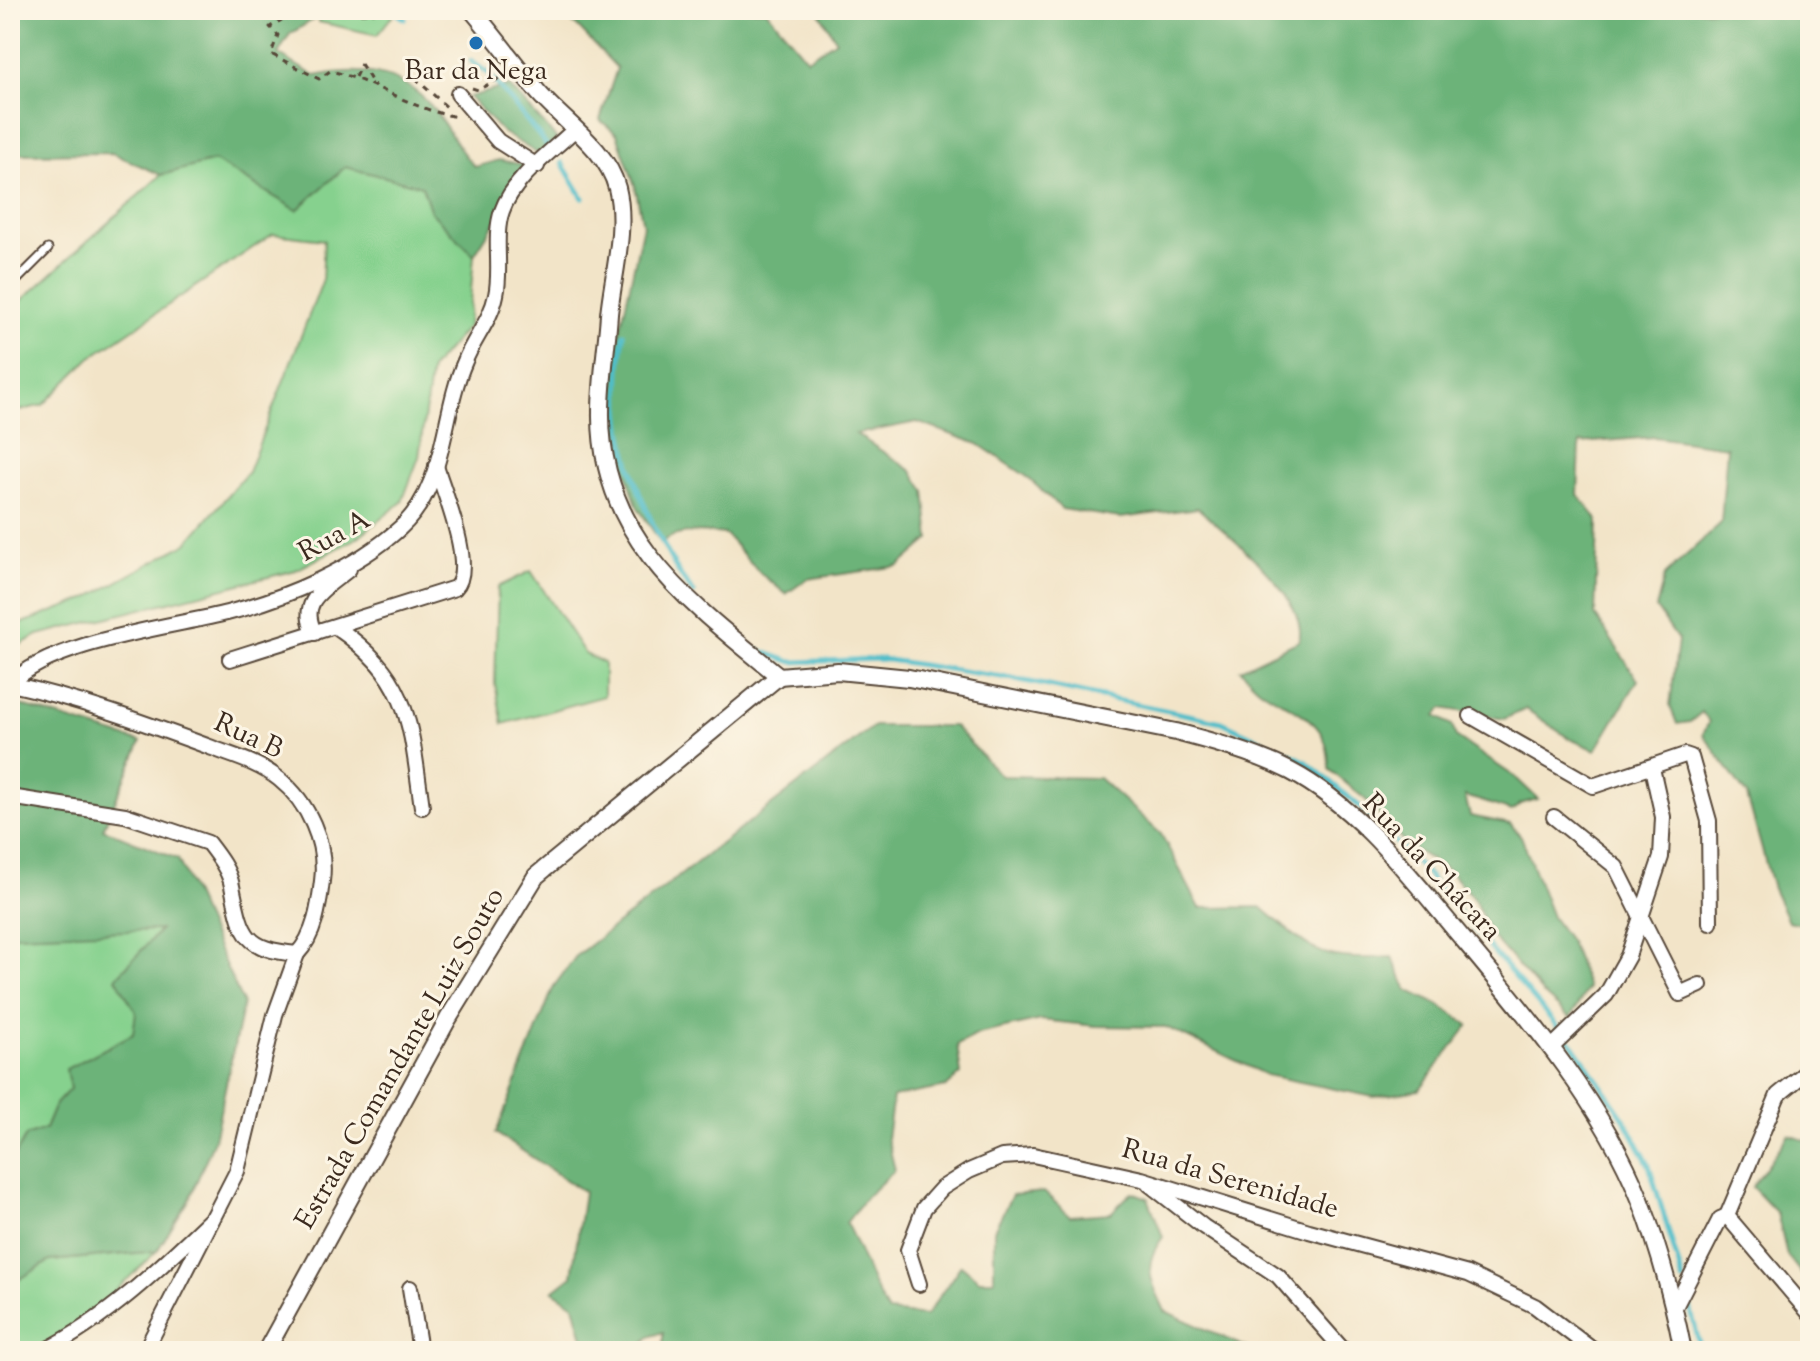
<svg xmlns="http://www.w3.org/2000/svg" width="1820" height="1361" viewBox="0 0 1820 1361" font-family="'Sorts Mill Goudy',serif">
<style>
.green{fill:#86d18e;stroke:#607e56;stroke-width:2}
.forest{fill:#6cb379;stroke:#546e4c;stroke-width:2}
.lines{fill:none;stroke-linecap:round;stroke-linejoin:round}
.stream{stroke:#4fbdc9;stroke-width:5}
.service-casing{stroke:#564638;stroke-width:11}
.minor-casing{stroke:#564638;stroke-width:18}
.tertiary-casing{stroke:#564638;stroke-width:20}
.path{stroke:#564638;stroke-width:3;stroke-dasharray:6 6;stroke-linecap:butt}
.service{stroke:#fff;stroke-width:7}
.minor{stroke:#fff;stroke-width:14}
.tertiary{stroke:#fff;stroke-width:16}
.poi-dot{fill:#1f6fb2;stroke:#fcf5e5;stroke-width:3}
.labels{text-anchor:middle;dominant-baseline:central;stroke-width:6;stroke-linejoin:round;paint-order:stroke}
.poi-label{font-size:28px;fill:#3b2a1e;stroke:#fcf5e5}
.street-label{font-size:28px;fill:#3b2a1e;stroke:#fcf5e5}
</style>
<rect width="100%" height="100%" fill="#fcf5e5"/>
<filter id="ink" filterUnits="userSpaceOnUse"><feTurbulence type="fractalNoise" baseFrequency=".0125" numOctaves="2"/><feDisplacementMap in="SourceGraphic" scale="16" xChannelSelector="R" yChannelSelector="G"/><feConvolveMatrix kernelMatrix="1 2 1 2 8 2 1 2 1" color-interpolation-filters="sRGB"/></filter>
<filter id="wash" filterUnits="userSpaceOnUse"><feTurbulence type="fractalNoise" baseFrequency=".006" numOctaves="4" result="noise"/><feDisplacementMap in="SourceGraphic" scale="32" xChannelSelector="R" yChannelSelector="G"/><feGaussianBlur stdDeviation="1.8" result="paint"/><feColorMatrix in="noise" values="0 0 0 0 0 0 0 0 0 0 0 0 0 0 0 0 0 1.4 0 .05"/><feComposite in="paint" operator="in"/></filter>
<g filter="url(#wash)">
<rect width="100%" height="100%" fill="#f2e4c8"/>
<g class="green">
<polygon points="312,10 397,10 377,35 319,22"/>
<polygon points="214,161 297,210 345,167 422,186 431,212 474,255 468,326 431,369 419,457 402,502 357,538 296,570 38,635 10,650 10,628 86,599 187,543 248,472 322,282 324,240 273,234 90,358 43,405 10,413 10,311 161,175"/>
<polygon points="531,571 585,654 604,663 604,696 503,724 495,684 498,587"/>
<polygon points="161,929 133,1034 70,1089 55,1105 45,1129 26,1136 10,1164 10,935"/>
<path d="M157 1251C140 1266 59 1348 47 1351 37 1354 21 1351 10 1351V1285L50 1261Z"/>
</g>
<g class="forest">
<path d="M10 10H310L314 19 290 34 278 54 315 76C358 67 400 70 431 106 448 125 455 148 475 167L499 160 531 166 474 255 431 212 422 186 345 167 297 210 214 161 161 175 112 153 10 154Z"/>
<path d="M552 10H766L807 59 836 40 818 10H1810V926L1788 921 1773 889 1747 796 1703 734 1709 722 1702 712 1690 722 1677 724 1670 706 1678 640 1656 608 1665 575 1721 523 1727 447 1654 437 1580 443 1578 495 1598 520 1595 615 1638 680 1596 750 1570 739 1526 709 1504 719 1442 708 1436 716 1452 725 1456 737 1515 777 1538 799 1520 804 1512 811 1465 796 1470 816 1510 824 1521 836 1552 917 1570 942 1588 988 1570 1018 1543 994 1491 935 1474 899 1449 871 1407 845 1366 800 1329 769C1330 719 1298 714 1263 691 1255 686 1247 676 1240 669L1299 641C1310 597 1228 536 1198 508L1120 518 1062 509 1026 476 978 444 917 422 856 434 912 471 925 491 930 539 899 566 807 579 786 594 760 573 725 534C706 532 677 529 661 543L637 506 623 461 614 406 610 377 643 225 635 186 617 134 600 120 617 68 577 26Z"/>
<polygon points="509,86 557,139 540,155 502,132 469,97"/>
<polygon points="10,702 141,742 103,829 178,859 243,1004 214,1140 189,1200 157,1251 50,1261 10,1285 10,1164 26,1136 45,1129 55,1105 70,1089 66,1069 133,1034 136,1012 116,978 160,930 10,935"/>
<path d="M874 726H954L1001 776 1099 778 1161 834 1200 908 1261 907C1316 954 1318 961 1392 957L1407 990 1439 1005 1469 1025 1419 1090 1374 1097 1266 1075 1166 1027 1096 1026 1041 1020 978 1034 957 1045 961 1074 946 1087 893 1097 887 1138 895 1170 866 1197 846 1223C862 1253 870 1284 888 1312L926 1316 961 1265 979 1280H994V1230L1012 1195 1044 1192 1070 1216 1111 1213 1132 1192 1148 1198 1163 1237C1141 1266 1151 1280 1165 1311L1254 1351H663V1332L649 1337 636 1351 586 1349 574 1305 553 1291 572 1276 584 1192 496 1133 554 986 577 955Z"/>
<polygon points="1789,1135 1810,1142 1810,1285 1787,1255 1777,1213 1752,1187"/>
</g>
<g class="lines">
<g class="stream">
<polyline points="393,10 405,19"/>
<polyline points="471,61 489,74 549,148"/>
<polyline points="562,163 583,198"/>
<path d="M624 334C612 409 623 463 656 530 667 552 678 575 694 593"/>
<polyline points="758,650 792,662 882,659 1015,679 1222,722 1305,761 1359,806 1421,867 1574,1046 1625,1120 1649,1165 1683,1280"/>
<polyline points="1687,1294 1701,1351"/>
</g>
</g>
</g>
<g filter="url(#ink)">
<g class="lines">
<defs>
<polyline id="service" points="10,287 48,249"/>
<g id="minor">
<polyline points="458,94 498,141 537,166"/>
<path d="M336 627C411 679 410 723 422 807"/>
<path d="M315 633C297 601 326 588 349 569"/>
<path d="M230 659 455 588C476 568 444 493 436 466"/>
<polyline points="1471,716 1593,786 1685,755 1691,757 1709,821 1710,923"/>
<path d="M10 797 125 815 208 843C218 856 229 870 232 886 242 934 243 949 297 954L275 1015 237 1171 145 1351"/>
<polyline points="1554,817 1616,867 1680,994 1700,985"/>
<path d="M297 954C315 935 319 906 322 881 327 843 308 802 279 779 258 762 232 756 207 746 142 722 79 699 11 684 48 642 171 627 227 613 286 598 355 569 400 528 447 486 441 415 465 361 474 338 491 320 496 295 502 269 493 236 502 211 513 179 550 153 574 130"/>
<polyline points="1551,1048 1606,995 1628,956 1661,857 1663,817 1652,768"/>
<polyline points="1149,1184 1204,1227 1278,1276 1344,1351"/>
<polyline points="1727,1216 1778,1095 1810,1069"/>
<polyline points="919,1284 908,1250 924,1208 942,1188 969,1171 1002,1157 1033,1155 1142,1179 1309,1231 1468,1274 1535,1306 1594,1351"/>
<polyline points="410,1288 420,1351"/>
<polyline points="1674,1309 1720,1219 1727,1216 1810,1314"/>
<path d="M44 1351C107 1319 161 1267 211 1219"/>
</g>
<g id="tertiary">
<path d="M472 10C494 36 515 64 537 91 562 121 607 148 617 188 627 228 613 274 609 314 607 346 601 379 601 411 599 538 691 604 779 676"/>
<path d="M779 676 838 671 909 678 1176 732C1214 742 1255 753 1290 771 1355 805 1406 871 1452 926 1519 1006 1602 1101 1640 1199 1659 1248 1673 1300 1683 1351"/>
<polyline points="266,1351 448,1019 536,876 779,676"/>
</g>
</defs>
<use href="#service" class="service-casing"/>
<use href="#minor" class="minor-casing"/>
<use href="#tertiary" class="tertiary-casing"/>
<g class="path">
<path d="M377 10 374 13 308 14 285 18 270 27 278 35 271 54 319 79 330 71C374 80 415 112 459 117"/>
<polyline points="361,64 375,87"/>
<polyline points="355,77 361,64"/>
<polyline points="415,78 449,109"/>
<polyline points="472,88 478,90 505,75"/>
</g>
<use href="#service" class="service"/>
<use href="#minor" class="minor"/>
<use href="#tertiary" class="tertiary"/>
</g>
</g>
<circle class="poi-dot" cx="476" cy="43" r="8"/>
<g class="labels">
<g class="poi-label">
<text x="476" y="72">Bar da Nega</text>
</g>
<g class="street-label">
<text transform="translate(335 537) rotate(-29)">Rua A</text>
<text transform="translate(248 737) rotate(25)">Rua B</text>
<text transform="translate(1431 868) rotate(47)">Rua da Chácara</text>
<text transform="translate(401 1059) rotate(-60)">Estrada Comandante Luiz Souto</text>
<text transform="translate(1230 1180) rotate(16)">Rua da Serenidade</text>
</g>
</g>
<rect width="1820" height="1361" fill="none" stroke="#fcf5e5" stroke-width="40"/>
</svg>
